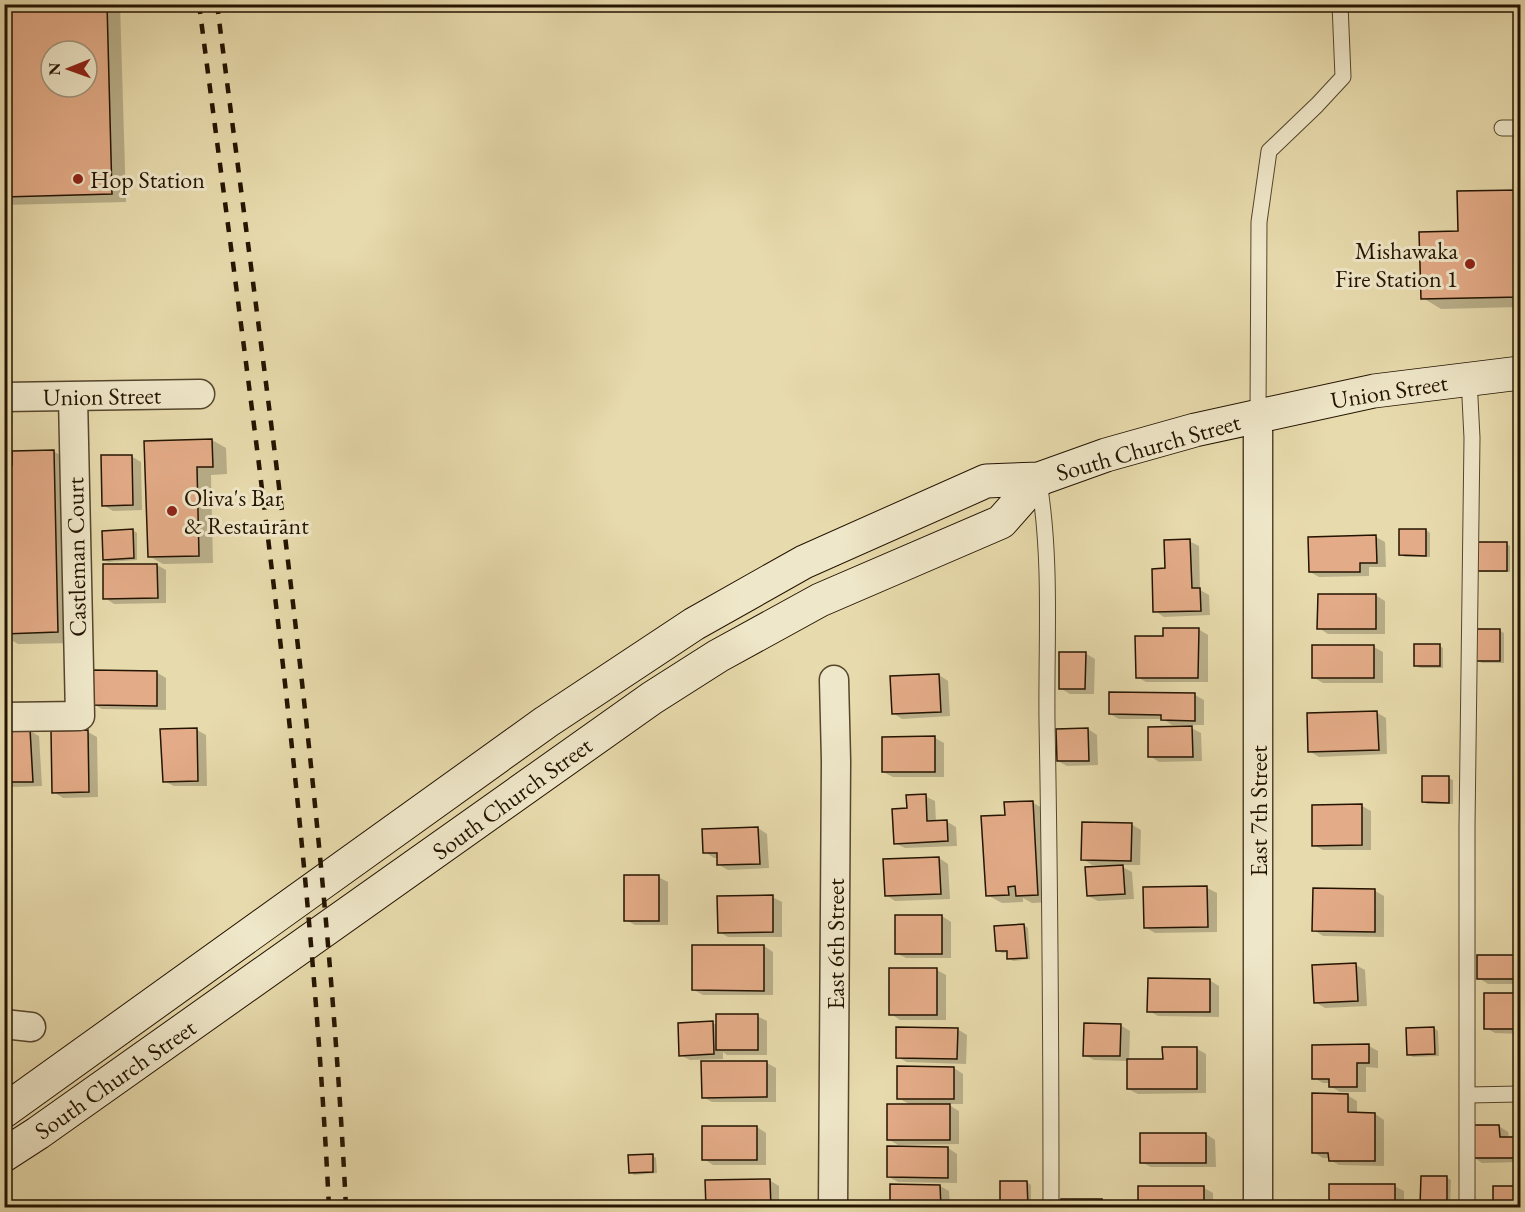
<svg xmlns="http://www.w3.org/2000/svg" width="1525" height="1212" viewBox="0 0 1525 1212" font-family="'EB Garamond',serif">
<style>
.shadow{fill:#0003;fill-rule:evenodd}
.building{fill:#e3ab87;stroke:#241401;stroke-width:1.5;fill-rule:evenodd}
.lines{fill:none;stroke-linecap:round;stroke-linejoin:round}
.lane-casing{stroke:#55462c;stroke-width:17}
.street-casing{stroke:#55462c;stroke-width:31}
.secondary-casing{stroke:#241401;stroke-width:35}
.lane{stroke:#efe7c9;stroke-width:15}
.street{stroke:#efe7c9;stroke-width:28}
.secondary{stroke:#efe7c9;stroke-width:33}
.rail{stroke:#241401;stroke-width:4.5;stroke-dasharray:10 10;stroke-linecap:butt}
.poi-dot{fill:#8f2418;stroke:#efe7c9;stroke-width:2}
.labels{text-anchor:middle;dominant-baseline:central;stroke-width:6;stroke-linejoin:round;paint-order:stroke}
.poi-label{font-size:24px;fill:#241401;stroke:#efe7c9;text-anchor:start}
.street-label{font-size:24px;fill:#241401;stroke:#efe7c9}
</style>
<rect width="100%" height="100%" fill="#e7daac"/>
<filter id="stains"><feTurbulence type="fractalNoise" baseFrequency=".00333" numOctaves="4"/><feColorMatrix values="0 0 0 0 .2 0 0 0 0 .09 0 0 0 0 .02 0 0 0 .5 -.17"/></filter>
<radialGradient id="worn" r=".72"><stop offset=".6" stop-color="#630" stop-opacity="0"/><stop offset="1" stop-color="#630" stop-opacity=".3"/></radialGradient>
<g class="shadow">
<path d="M4 4H120L126 202 4 205ZM51 51H87V87H51Z"/>
<polygon points="1520,191 1520,307 1441,309 1423,298 1459,232 1458,193"/>
<polygon points="212,440 226,448 227,474 211,475 213,563 163,564 149,556 146,442"/>
<polygon points="53,451 72,462 76,643 18,644 4,636 4,467 14,467"/>
<polygon points="131,456 141,462 142,510 113,511 103,505"/>
<polygon points="133,530 137,533 137,560 108,562 104,560"/>
<polygon points="1426,530 1430,533 1430,557 1405,557 1400,554"/>
<polygon points="1376,537 1385,542 1386,567 1369,567 1369,576 1319,577 1310,572"/>
<polygon points="1189,541 1199,546 1200,590 1209,595 1210,615 1164,617 1155,611 1167,570"/>
<polygon points="1506,544 1510,546 1510,572 1481,572 1477,570"/>
<polygon points="157,565 166,570 166,603 114,604 105,598"/>
<polygon points="1375,595 1385,601 1385,634 1328,634 1319,628"/>
<polygon points="1198,629 1208,635 1208,682 1146,682 1137,677 1164,638"/>
<polygon points="1478,631 1500,631 1504,633 1504,663 1482,663 1477,660"/>
<polygon points="1439,646 1443,648 1443,668 1420,668 1415,665"/>
<polygon points="1374,647 1383,652 1383,683 1323,683 1313,677"/>
<polygon points="1085,653 1095,659 1094,694 1070,694 1060,688"/>
<polygon points="156,672 166,678 166,710 102,709 93,704"/>
<polygon points="939,675 948,681 950,716 902,719 893,713"/>
<polygon points="1195,695 1204,700 1204,725 1172,725 1163,719 1119,719 1110,714"/>
<polygon points="1376,712 1386,718 1387,754 1319,757 1309,751"/>
<polygon points="1191,728 1201,733 1202,761 1159,762 1150,756"/>
<polygon points="1088,729 1097,735 1098,765 1067,766 1058,761"/>
<polygon points="197,730 206,735 207,786 174,786 164,781"/>
<polygon points="4,731 30,731 39,736 42,786 13,787 4,782"/>
<polygon points="88,732 97,737 98,797 63,798 54,792"/>
<polygon points="935,738 944,743 944,777 893,777 883,772"/>
<polygon points="1448,778 1453,780 1453,804 1427,804 1423,801"/>
<polygon points="925,796 935,801 936,822 946,821 956,827 957,846 905,848 895,843 909,809"/>
<polygon points="1032,802 1047,811 1051,902 1032,903 1023,898 1023,902 1002,903 987,895 1006,816"/>
<polygon points="1362,806 1371,811 1371,850 1323,850 1314,845"/>
<polygon points="1131,824 1141,830 1140,865 1119,865 1132,872 1134,899 1098,901 1088,896 1110,865 1092,865 1083,859"/>
<polygon points="758,828 767,834 769,868 728,870 719,865 718,858 714,858 705,852"/>
<polygon points="939,858 948,864 950,899 895,901 886,895"/>
<polygon points="658,877 668,882 668,925 635,925 626,920"/>
<polygon points="1207,888 1217,893 1217,932 1155,933 1145,927 1145,889"/>
<polygon points="1375,891 1384,896 1384,937 1323,936 1314,930"/>
<polygon points="772,897 782,902 782,937 728,937 719,932"/>
<polygon points="942,916 951,922 951,958 906,958 896,953"/>
<polygon points="1024,925 1028,928 1030,959 1013,961 1009,958 1008,952 1002,953 997,950"/>
<polygon points="764,946 773,952 773,995 703,995 694,990"/>
<polygon points="1518,957 1520,958 1520,984 1488,984 1479,978"/>
<polygon points="1356,965 1365,970 1367,1006 1325,1008 1315,1002"/>
<polygon points="937,970 946,975 946,1020 900,1020 891,1014"/>
<polygon points="1209,980 1219,986 1219,1017 1158,1016 1149,1011"/>
<polygon points="1486,994 1520,995 1520,1034 1495,1033 1486,1028"/>
<polygon points="757,1016 767,1021 767,1055 727,1055 723,1052 723,1059 690,1060 680,1055 713,1023 718,1026"/>
<polygon points="1120,1025 1130,1031 1129,1061 1164,1060 1197,1049 1206,1054 1206,1093 1138,1094 1128,1089 1128,1061 1094,1060 1085,1055"/>
<polygon points="1434,1028 1438,1031 1439,1056 1413,1057 1409,1055"/>
<polygon points="957,1029 967,1035 966,1064 907,1062 897,1057"/>
<polygon points="1369,1046 1378,1051 1378,1068 1366,1067 1366,1092 1340,1092 1330,1086 1330,1083 1323,1083 1314,1078"/>
<polygon points="767,1063 776,1068 776,1102 712,1102 703,1097"/>
<polygon points="954,1068 963,1074 963,1104 947,1104 959,1111 959,1144 898,1145 888,1139 911,1105 898,1098"/>
<polygon points="1347,1095 1357,1101 1357,1114 1375,1114 1384,1120 1384,1166 1339,1165 1330,1160 1330,1158 1323,1158 1313,1152"/>
<polygon points="1499,1126 1508,1132 1509,1139 1520,1141 1520,1162 1482,1163 1473,1157"/>
<polygon points="757,1127 766,1133 766,1165 713,1165 704,1159"/>
<polygon points="1142,1134 1206,1134 1215,1140 1216,1167 1151,1167 1141,1162"/>
<polygon points="948,1148 957,1154 957,1183 898,1182 889,1177"/>
<polygon points="652,1155 656,1158 657,1173 634,1175 630,1172"/>
<polygon points="1447,1178 1451,1180 1450,1208 1425,1208 1422,1205"/>
<polygon points="769,1180 779,1186 779,1208 707,1208"/>
<polygon points="1027,1182 1031,1185 1031,1208 1005,1208 1002,1206"/>
<polygon points="940,1186 949,1191 950,1208 892,1208"/>
<polygon points="1394,1186 1404,1191 1404,1208 1331,1208"/>
<polygon points="1140,1187 1204,1188 1213,1193 1213,1208 1139,1208"/>
<polygon points="1101,1201 1111,1208 1063,1208"/>
</g>
<g class="building">
<path d="M4 4H107L112 194 4 197ZM51 51H87V87H51Z"/>
<polygon points="1520,190 1520,297 1421,299 1419,232 1458,231 1457,191"/>
<polygon points="212,439 213,467 197,467 199,556 148,557 144,441"/>
<polygon points="54,450 58,632 4,634 4,466 12,465 12,451"/>
<polygon points="101,455 132,455 133,505 102,506"/>
<polygon points="133,529 134,558 103,560 102,531"/>
<polygon points="1399,529 1426,529 1426,556 1399,555"/>
<polygon points="1376,535 1377,563 1360,563 1360,572 1309,572 1308,537"/>
<polygon points="1190,539 1192,588 1200,588 1201,611 1153,612 1152,569 1165,568 1164,540"/>
<rect x="1475" y="542" width="32" height="29"/>
<polygon points="103,564 157,564 158,598 103,599"/>
<polygon points="1318,594 1376,594 1376,629 1317,629"/>
<polygon points="1163,628 1199,628 1198,678 1136,678 1135,636 1163,636"/>
<rect x="1476" y="629" width="24" height="32"/>
<rect x="1414" y="644" width="26" height="22"/>
<rect x="1312" y="645" width="62" height="33"/>
<polygon points="1059,652 1086,652 1085,689 1059,689"/>
<polygon points="91,670 157,671 157,706 92,705"/>
<polygon points="939,674 941,712 892,714 890,676"/>
<polygon points="1109,692 1195,693 1195,721 1161,720 1161,715 1109,714"/>
<polygon points="1377,711 1379,750 1308,752 1307,713"/>
<polygon points="1192,726 1193,757 1148,757 1148,727"/>
<polygon points="197,728 198,781 163,782 160,729"/>
<polygon points="1088,728 1089,761 1057,761 1056,729"/>
<polygon points="30,729 33,782 4,782 4,730"/>
<polygon points="88,730 89,792 52,793 51,731"/>
<polygon points="935,736 935,772 882,772 882,737"/>
<polygon points="1422,776 1449,776 1449,803 1422,802"/>
<polygon points="926,794 927,821 947,820 948,841 894,844 892,809 907,808 906,795"/>
<polygon points="1033,801 1038,895 1016,896 1015,886 1008,887 1009,895 986,896 981,816 1005,815 1004,802"/>
<polygon points="1362,804 1362,845 1312,846 1312,805"/>
<polygon points="1082,822 1132,823 1131,861 1081,860"/>
<polygon points="758,827 760,864 717,865 717,853 703,853 702,829"/>
<polygon points="939,857 941,894 885,896 883,859"/>
<polygon points="1123,865 1125,894 1087,896 1085,867"/>
<rect x="624" y="875" width="35" height="46"/>
<polygon points="1207,886 1208,927 1144,928 1143,887"/>
<polygon points="1313,888 1375,889 1375,932 1312,931"/>
<polygon points="773,895 773,932 718,933 717,896"/>
<rect x="895" y="915" width="47" height="39"/>
<polygon points="1024,924 1027,958 1007,959 1007,951 996,951 994,926"/>
<polygon points="692,945 764,945 764,991 692,990"/>
<rect x="1477" y="955" width="42" height="24"/>
<polygon points="1356,963 1358,1001 1314,1003 1312,965"/>
<rect x="889" y="968" width="48" height="47"/>
<polygon points="1148,978 1210,979 1210,1012 1147,1012"/>
<rect x="1484" y="993" width="36" height="36"/>
<rect x="716" y="1014" width="42" height="36"/>
<polygon points="713,1021 714,1054 679,1056 678,1023"/>
<polygon points="1084,1023 1121,1024 1120,1056 1083,1056"/>
<polygon points="896,1027 958,1028 957,1059 896,1058"/>
<polygon points="1434,1027 1435,1054 1407,1055 1406,1028"/>
<polygon points="1369,1044 1369,1063 1357,1063 1357,1087 1329,1087 1329,1079 1312,1079 1312,1045"/>
<polygon points="1162,1047 1197,1047 1197,1089 1127,1089 1127,1059 1163,1059"/>
<polygon points="701,1061 767,1061 767,1097 702,1098"/>
<polygon points="897,1066 954,1067 954,1099 897,1099"/>
<polygon points="1312,1093 1348,1094 1348,1112 1375,1113 1375,1161 1329,1161 1328,1153 1312,1153"/>
<rect x="887" y="1104" width="63" height="36"/>
<polygon points="1471,1125 1499,1125 1500,1137 1517,1137 1517,1158 1471,1158"/>
<rect x="702" y="1126" width="55" height="34"/>
<rect x="1140" y="1133" width="66" height="30"/>
<polygon points="887,1146 948,1147 948,1178 887,1177"/>
<polygon points="653,1154 653,1172 629,1173 628,1155"/>
<polygon points="1421,1176 1447,1176 1447,1207 1420,1206"/>
<polygon points="770,1179 771,1208 706,1208 705,1180"/>
<polygon points="1000,1181 1027,1181 1028,1206 1000,1206"/>
<polygon points="890,1184 940,1185 941,1208 890,1208"/>
<rect x="1329" y="1184" width="66" height="24"/>
<rect x="1138" y="1186" width="66" height="22"/>
<rect x="1493" y="1186" width="27" height="22"/>
<polygon points="1061,1199 1102,1199 1101,1208 1061,1208"/>
</g>
<g class="lines">
<defs>
<g id="lane">
<polyline points="1502,128 1520,128"/>
<polyline points="1258,415 1259,222 1269,151 1317,105 1343,77 1340,4"/>
<path d="M1039 482C1052 562 1046 642 1047 722 1050 884 1051 1046 1051 1208"/>
<polyline points="1468,1095 1520,1094"/>
<polyline points="1467,1208 1467,826 1472,438 1469,378"/>
</g>
<g id="street">
<polyline points="4,397 200,394"/>
<polyline points="4,717 80,716 73,397"/>
<polyline points="4,1024 31,1027"/>
<polyline points="833,1208 836,761 834,680"/>
<polyline points="1258,1208 1258,415"/>
</g>
<g id="secondary">
<polyline points="4,1111 546,722 694,624 804,562 986,481 1039,479 1106,455 1195,430 1374,391 1520,373"/>
<polyline points="4,1155 38,1133 652,698 718,656 820,600 1001,522 1039,479"/>
</g>
</defs>
<use href="#lane" class="lane-casing"/>
<use href="#street" class="street-casing"/>
<use href="#secondary" class="secondary-casing"/>
<use href="#lane" class="lane"/>
<use href="#street" class="street"/>
<use href="#secondary" class="secondary"/>
<g class="rail">
<path d="M199 4C251 405 309 804 329 1208"/>
<path d="M217 4C268 404 326 804 346 1208"/>
</g>
</g>
<g class="poi-dot">
<circle cx="78" cy="179" r="6"/>
<circle cx="1470" cy="264" r="6"/>
<circle cx="172" cy="511" r="6"/>
</g>
<g class="labels">
<g class="poi-label">
<text x="90" y="179">Hop Station</text>
<text x="1458" y="250" text-anchor="end">Mishawaka<tspan x="1458" dy="28">Fire Station 1</tspan></text>
<text x="184" y="497">Oliva's Bar<tspan x="184" dy="28">&amp; Restaurant</tspan></text>
</g>
<g class="street-label">
<text transform="translate(1389 391) rotate(-9)">Union Street</text>
<text transform="translate(102 396) rotate(-1)">Union Street</text>
<text transform="translate(1148 447) rotate(-16)">South Church Street</text>
<text transform="translate(76 557) rotate(-91)">Castleman Court</text>
<text transform="translate(512 798) rotate(-36)">South Church Street</text>
<text transform="translate(1258 811) rotate(-90)">East 7th Street</text>
<text transform="translate(835 944) rotate(-90)">East 6th Street</text>
<text transform="translate(115 1079) rotate(-35)">South Church Street</text>
</g>
</g>
<rect width="1525" height="1212" fill="none" stroke="#e7daac" stroke-width="24"/>
<rect x="6" y="6" width="1513" height="1200" fill="none" stroke="#241401" stroke-width="3"/>
<rect x="12" y="12" width="1501" height="1188" fill="none" stroke="#241401" stroke-width="1.5"/>
<g transform="translate(69 69) rotate(269)"><circle r="28" fill="#efe7c9" stroke="#9e9379" stroke-width="1.5"/>
<path d="M0-4.5L10 22L0 15L-10 22Z" fill="#8f2418"/>
<text y="-9" font-size="16" font-weight="bold" text-anchor="middle" fill="#241401">N</text>
</g>
<rect width="100%" height="100%" filter="url(#stains)"/>
<rect width="100%" height="100%" fill="url(#worn)"/>
</svg>
